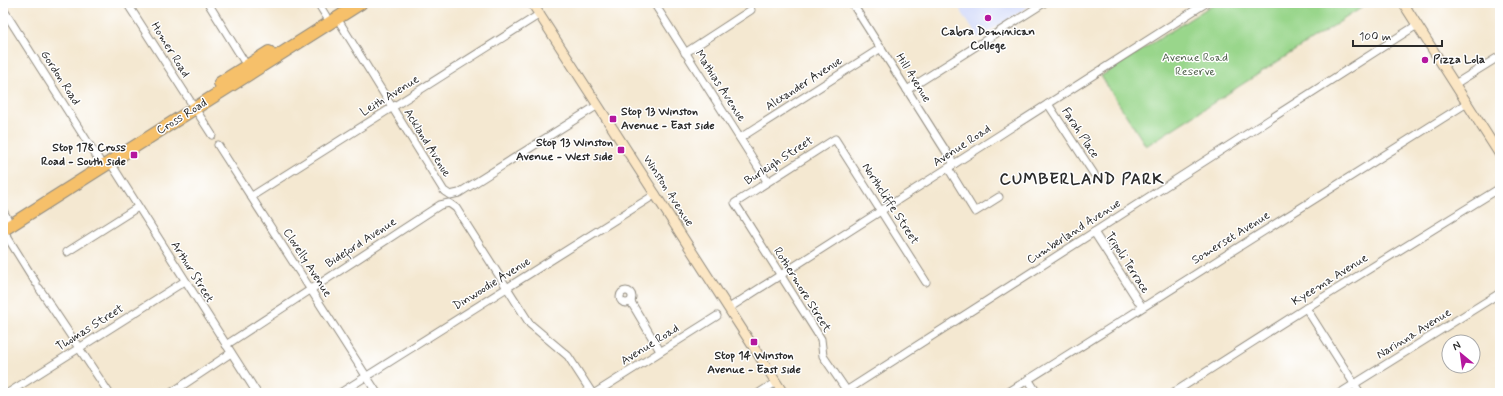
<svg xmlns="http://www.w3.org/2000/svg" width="1503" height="396" viewBox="0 0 1503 396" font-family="Mynerve,sans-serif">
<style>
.built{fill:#d1d9f9}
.green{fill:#99d68b;stroke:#62805b}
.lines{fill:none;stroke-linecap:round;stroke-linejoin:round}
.street-casing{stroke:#908a7e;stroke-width:9}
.secondary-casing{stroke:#908a7e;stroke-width:11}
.highway-casing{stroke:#908a7e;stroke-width:14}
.street{stroke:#fff;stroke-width:7}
.secondary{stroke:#fbe6c4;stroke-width:9}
.highway{stroke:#f6c06b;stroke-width:12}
.poi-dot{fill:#b5179e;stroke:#fff;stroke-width:1.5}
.labels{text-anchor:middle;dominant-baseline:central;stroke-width:3;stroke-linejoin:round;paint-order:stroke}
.poi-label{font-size:12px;font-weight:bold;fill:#2b2b2b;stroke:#fff}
.street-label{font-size:12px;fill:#2b2b2b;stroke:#fff}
.park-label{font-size:12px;fill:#4c5e48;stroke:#fff}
.district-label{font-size:16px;font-weight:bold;letter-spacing:1px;fill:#2b2b2b;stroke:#fff}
</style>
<rect width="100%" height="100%" fill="#fff"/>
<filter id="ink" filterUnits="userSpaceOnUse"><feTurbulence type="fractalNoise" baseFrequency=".025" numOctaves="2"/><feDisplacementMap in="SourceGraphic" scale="8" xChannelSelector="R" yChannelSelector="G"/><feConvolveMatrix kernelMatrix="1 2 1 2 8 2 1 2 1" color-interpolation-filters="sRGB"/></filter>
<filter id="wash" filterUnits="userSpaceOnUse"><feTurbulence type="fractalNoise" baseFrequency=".012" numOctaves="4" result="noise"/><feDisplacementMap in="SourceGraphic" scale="16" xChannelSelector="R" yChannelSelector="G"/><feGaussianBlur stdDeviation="0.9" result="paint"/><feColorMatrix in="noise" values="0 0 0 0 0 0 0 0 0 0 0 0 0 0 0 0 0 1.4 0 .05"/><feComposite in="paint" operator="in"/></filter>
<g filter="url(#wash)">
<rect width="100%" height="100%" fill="#f4e8d1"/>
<polygon class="built" points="956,3 1034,3 978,38"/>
<polygon class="green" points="1215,3 1369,3 1146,146 1101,76"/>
</g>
<g filter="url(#ink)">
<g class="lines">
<defs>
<g id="street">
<polyline points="127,3 212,135"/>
<polyline points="208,3 247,66"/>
<polyline points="318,3 326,16"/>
<polyline points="654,3 767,181"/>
<polyline points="852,3 954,164"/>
<polyline points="3,9 99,160"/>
<polyline points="337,18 444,191 450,195 459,193 598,105"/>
<polyline points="685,53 751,10"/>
<polyline points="1455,84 1500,56"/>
<polyline points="907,90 1044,3"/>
<polyline points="1048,104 1094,174"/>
<polyline points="740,138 881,48"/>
<polyline points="218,145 377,393"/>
<polyline points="110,162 257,393"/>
<polyline points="948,168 975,212 999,197"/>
<polyline points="252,196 540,14"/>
<polyline points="3,211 7,218"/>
<polyline points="3,230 36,283"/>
<polyline points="1094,232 1142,307"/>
<polyline points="67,252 138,207"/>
<polyline points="39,288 109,393"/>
<circle cx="626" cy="297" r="6"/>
<polyline points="631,302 660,351"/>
<polyline points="729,308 1206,3"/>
<polyline points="1306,308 1360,393"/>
<polyline points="226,345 440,205 449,203 456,208 530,324 568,356 592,393"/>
<polyline points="1028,379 1037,393"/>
<polyline points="847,391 823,356 821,339 735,203 835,139 926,282"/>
<polyline points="8,393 185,281"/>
<polyline points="171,393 231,353"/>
<polyline points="340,393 656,194"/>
<polyline points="595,393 717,316"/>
<polyline points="759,393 776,382"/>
<polyline points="843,393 1417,25"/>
<polyline points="1007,393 1467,103"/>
<polyline points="1173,393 1306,308 1500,188"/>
<polyline points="1340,393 1500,293"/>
</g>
<g id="secondary">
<polyline points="532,3 783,393"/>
<polyline points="1403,3 1500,155"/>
</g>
<g id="highway">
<polyline points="220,83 269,52"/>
<polyline points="3,230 361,3"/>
</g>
</defs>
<use href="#street" class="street-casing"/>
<use href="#secondary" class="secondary-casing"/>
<use href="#highway" class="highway-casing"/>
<use href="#street" class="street"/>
<use href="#secondary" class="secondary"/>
<use href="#highway" class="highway"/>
</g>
</g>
<g class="poi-dot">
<circle cx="988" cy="18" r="4"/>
<circle cx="1425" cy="60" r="4"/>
<rect x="609" y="115" width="8" height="8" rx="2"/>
<rect x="617" y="146" width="8" height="8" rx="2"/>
<rect x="130" y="151" width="8" height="8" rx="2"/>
<rect x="750" y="338" width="8" height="8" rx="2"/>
</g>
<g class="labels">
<g class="poi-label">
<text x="988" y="32">Cabra Dominican<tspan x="988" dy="14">College</tspan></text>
<text x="1433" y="60" text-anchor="start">Pizza Lola</text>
<text x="621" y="112" text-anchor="start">Stop 13 Winston<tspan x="621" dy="14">Avenue - East side</tspan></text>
<text x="613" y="143" text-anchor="end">Stop 13 Winston<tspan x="613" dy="14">Avenue - West side</tspan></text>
<text x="126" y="148" text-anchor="end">Stop 178 Cross<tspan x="126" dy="14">Road - South side</tspan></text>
<text x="754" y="356">Stop 14 Winston<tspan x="754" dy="14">Avenue - East side</tspan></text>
</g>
<g class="street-label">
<text transform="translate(170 50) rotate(58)">Homer Road</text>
<text transform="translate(60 78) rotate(57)">Gordon Road</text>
<text transform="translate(913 78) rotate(58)">Hill Avenue</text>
<text transform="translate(804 84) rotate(-33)">Alexander Avenue</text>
<text transform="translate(720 86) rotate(57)">Mathias Avenue</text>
<text transform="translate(390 96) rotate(-32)">Leith Avenue</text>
<text transform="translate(182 117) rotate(-32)">Cross Road</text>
<text transform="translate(1080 133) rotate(57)">Farah Place</text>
<text transform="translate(427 143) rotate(58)">Ackland Avenue</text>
<text transform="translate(962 146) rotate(-33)">Avenue Road</text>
<text transform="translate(779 161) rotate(-33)">Burleigh Street</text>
<text transform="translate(668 191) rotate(57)">Winston Avenue</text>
<text transform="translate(890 204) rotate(57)">Northcliffe Street</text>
<text transform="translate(1074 232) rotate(-33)">Cumberland Avenue</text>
<text transform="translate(1231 238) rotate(-32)">Somerset Avenue</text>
<text transform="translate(361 243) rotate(-33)">Bideford Avenue</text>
<text transform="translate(307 263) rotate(57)">Clovelly Avenue</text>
<text transform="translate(1127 263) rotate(57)">Tripoli Terrace</text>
<text transform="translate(192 272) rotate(58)">Arthur Street</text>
<text transform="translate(1330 280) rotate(-32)">Kyeema Avenue</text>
<text transform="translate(492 284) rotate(-32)">Dinwoodie Avenue</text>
<text transform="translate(802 290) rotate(58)">Rothermore Street</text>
<text transform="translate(90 328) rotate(-32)">Thomas Street</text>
<text transform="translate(1414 334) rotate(-32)">Narinna Avenue</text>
<text transform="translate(650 345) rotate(-32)">Avenue Road</text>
</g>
<g class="park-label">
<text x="1195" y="58">Avenue Road<tspan x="1195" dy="14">Reserve</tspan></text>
</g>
<g class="district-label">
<text x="1082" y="179">CUMBERLAND PARK</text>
</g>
</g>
<rect width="1503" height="396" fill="none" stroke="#fff" stroke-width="16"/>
<g transform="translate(1461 354) rotate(331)"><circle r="19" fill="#ffffff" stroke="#aaaaaa"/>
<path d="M0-3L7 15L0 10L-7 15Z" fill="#b5179e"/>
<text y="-6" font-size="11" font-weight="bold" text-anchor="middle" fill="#2b2b2b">N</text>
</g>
<path d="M1353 40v6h89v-6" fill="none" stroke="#2b2b2b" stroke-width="2"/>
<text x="1359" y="40" font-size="12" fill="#2b2b2b" stroke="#ffffff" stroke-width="3" paint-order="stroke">100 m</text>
</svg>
